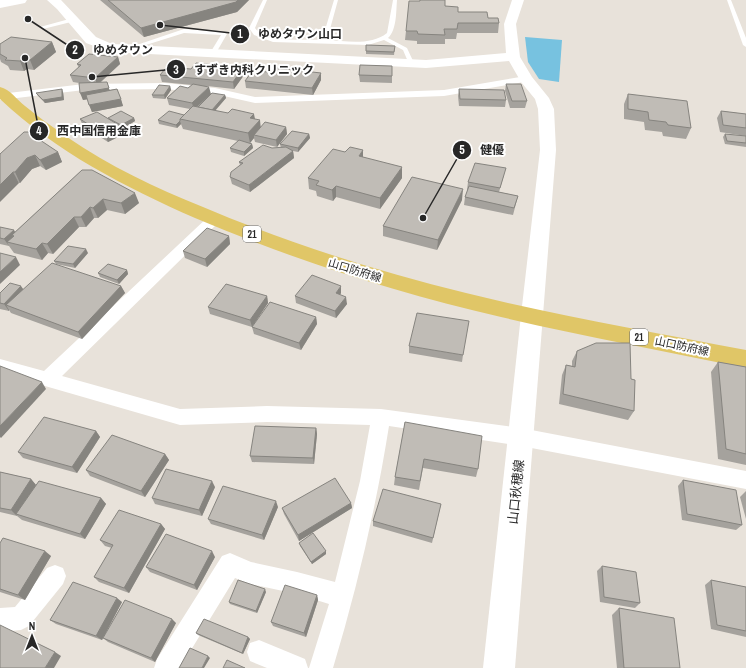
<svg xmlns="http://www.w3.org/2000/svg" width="746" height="668" viewBox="0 0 746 668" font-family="'Archivo Narrow','Noto Sans JP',sans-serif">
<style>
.water{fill:#77c2e0}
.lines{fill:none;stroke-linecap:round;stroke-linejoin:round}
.service{fill:#fff;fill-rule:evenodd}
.minor{fill:#fff;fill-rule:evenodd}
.tertiary{fill:#fff;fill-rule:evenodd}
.secondary{fill:#fff;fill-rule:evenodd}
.primary{fill:#e0c667;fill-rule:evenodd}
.wall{fill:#a5a29d}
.shaded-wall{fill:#86847f}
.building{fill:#c0bcb6;stroke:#86847f}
.labels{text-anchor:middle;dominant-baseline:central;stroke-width:4;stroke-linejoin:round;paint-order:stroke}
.shield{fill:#fff;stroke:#686868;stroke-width:1}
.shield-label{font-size:10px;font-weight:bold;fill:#272727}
.street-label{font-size:11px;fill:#272727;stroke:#fff}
.near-street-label{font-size:13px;fill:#272727;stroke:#fff}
.leader{fill:none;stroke:#272727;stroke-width:1.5}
.callout-dot{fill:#272727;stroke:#fff;stroke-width:1.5}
.mark-label{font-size:12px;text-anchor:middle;font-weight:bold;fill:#fff}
.callout-label{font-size:12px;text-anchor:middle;font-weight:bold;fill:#272727;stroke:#fff;stroke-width:4;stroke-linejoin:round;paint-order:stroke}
</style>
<rect width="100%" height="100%" fill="#e8e2da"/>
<polygon class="water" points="525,37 562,40 559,82 539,79 528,62"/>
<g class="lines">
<g class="service">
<path d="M263 0H267L255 28C265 43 304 39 322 40L334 0H338L327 40C346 41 371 46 387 33L393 0H397C396 11 397 30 388 38L407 48 414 63 409 64 403 50 384 40 368 45 273 42 254 35 249 28Z"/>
<polygon points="727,0 731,0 746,38 746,47 743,45"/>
<polygon points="73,18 75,19 75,21 43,29 40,27"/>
<polygon points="184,29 224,32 227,34 216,53 213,55 210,53 221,35 184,33 130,50 125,49"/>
</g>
<g class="minor">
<polygon points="526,76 530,77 531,79 530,81 444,96 255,103 215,94 165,89 84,90 0,100 0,94 84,84 165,83 215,88 255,97 444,90"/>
<path d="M214 214 219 216 221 219 219 222 62 376 180 409 267 406 381 409 521 428 746 471V489L521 446 389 426C376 508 357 588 333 668H309L329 604 297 594 250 584 235 578 180 668H154L157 659 222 556 230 553 251 562 297 572 335 582 360 481 370 425 267 422 180 425 0 373V359L44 371 209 216Z"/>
<polygon points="55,565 63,568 66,576 63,584 29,626 21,630 0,632 0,608 15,607 47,568"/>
<polygon points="259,640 305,659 308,668 267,668 250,661 247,652 250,643"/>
</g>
<g class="tertiary">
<polygon points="0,0 27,0 25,3 0,8"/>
<polygon points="47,0 61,0 96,37 112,44 426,60 506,53 504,24 512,0 524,0 516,24 520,57 532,77 549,98 554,109 556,150 543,315 540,321 532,323 524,321 521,315 540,150 538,109 535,99 521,82 509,61 426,68 110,52 86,43 57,9"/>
</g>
<polygon class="secondary" points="532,307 540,309 543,315 515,668 483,668 521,315 524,309"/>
<path class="primary" d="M0 87C10 89 17 100 25 106 38 117 53 127 67 137 109 166 156 188 203 207 288 243 376 271 466 293 559 316 653 332 746 350V368C664 351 582 336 501 317 397 293 294 260 195 218 125 187 56 152 0 99Z"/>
</g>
<g class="wall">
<polygon points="100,0 249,0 237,12 144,37"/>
<polygon points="420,0 445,6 458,12 488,18 499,23 498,33 457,33 456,39 445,39 445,44 417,44 417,41 405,40 406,31"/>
<polygon points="52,42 56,52 34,70 27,69 24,71 10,70 8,66 1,62 0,59 0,44"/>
<polygon points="395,46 394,55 366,54 366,51"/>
<polygon points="118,57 120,64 101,82 110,90 117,89 123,106 92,112 88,99 83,100 79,83 73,82 70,75 79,68 77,64"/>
<polygon points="392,66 392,83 360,82 359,75"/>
<polygon points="160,75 244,75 234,89 207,86 197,107 198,107 225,95 226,98 215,111 255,119 261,127 286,127 287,134 277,147 255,142 254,138 250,143 252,144 253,148 244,156 231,152 230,148 238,141 183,129 181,124 177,128 159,124 158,120 184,115 190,109 169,105 167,98 188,88 192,85 162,82"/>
<polygon points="321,80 313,95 246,88 245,81"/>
<polygon points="506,84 527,101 525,108 510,108 505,91"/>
<polygon points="170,86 171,90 165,99 153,98 152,95"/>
<polygon points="459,89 506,100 505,107 459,106 458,96"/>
<polygon points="63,92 64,100 45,103 38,96 36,93"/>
<polygon points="628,94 691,128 686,139 663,136 662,132 645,130 644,122 624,119 624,104"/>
<polygon points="721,111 746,114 746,136 720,132 717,118"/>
<polygon points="134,118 135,121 122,129 124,134 108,142 83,126 80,119"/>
<polygon points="309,134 310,138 298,152 293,151 294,158 250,192 232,184 230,177 240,165 239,162 272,148 281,148 280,144"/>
<polygon points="725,134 746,136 746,147 725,144 723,137"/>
<polygon points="58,152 62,162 46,170 40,166 32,169 20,183 19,183 0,154"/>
<polygon points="363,157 402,178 380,209 336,197 333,201 317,196 316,191 309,189 308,178"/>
<polygon points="82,170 139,203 125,214 107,210 98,218 94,218 86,227 79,227 53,254 48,253 42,260 14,253 9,246 0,244 0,227 15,232"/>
<polygon points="504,175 499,192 518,196 513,215 464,205 465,197 468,190 467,190 468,182"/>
<polygon points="462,200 437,250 383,236 383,226"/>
<polygon points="229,236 230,244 207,267 185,258 183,251"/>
<polygon points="88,253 75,268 56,264 54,261"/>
<polygon points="127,270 128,274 119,284 100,277 98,273"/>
<polygon points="121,286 125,293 82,339 11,313 9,310 9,311 0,309 0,293"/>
<polygon points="341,293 340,295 347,304 336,318 296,303 295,296"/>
<polygon points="267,296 268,303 252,327 210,314 208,307"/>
<polygon points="316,317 317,324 301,350 254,334 252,327"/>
<polygon points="409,346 463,355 462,362 409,353"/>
<polygon points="577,351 631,379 634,411 628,420 559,404 562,375 566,365 572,366 572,361"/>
<polygon points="718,362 746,367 746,465 718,459 711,372"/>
<polygon points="405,422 478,469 476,477 423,468 419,490 394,485 395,477"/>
<polygon points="316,428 317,434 314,464 252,462 250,456"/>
<polygon points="96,431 100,437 77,473 23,458 18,452"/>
<polygon points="165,454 169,460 145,497 90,476 86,470"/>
<polygon points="0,472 31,479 36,485 101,498 106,504 85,539 22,520 17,516 0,512"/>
<polygon points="683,480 742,525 736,530 682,520 678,486"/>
<polygon points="215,487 202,516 155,504 152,498"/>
<polygon points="746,491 746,519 740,497"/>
<polygon points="351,503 352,508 299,541 284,514 282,508"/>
<polygon points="441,504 432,543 373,526 373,521"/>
<polygon points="278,507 264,540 211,524 208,519"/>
<polygon points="161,524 165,529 129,593 99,582 94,577 112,548 105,546 100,540"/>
<polygon points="0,543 51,556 25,600 0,592"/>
<polygon points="299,543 326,551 326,554 312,564 300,546"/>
<polygon points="215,557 197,590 150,572 146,567"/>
<polygon points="602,566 640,603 635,608 600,602 597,571"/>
<polygon points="711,580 746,587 746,637 711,629 705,585"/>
<polygon points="266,592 257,613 230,604 229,602"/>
<polygon points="317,595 318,600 306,637 273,626 271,622"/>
<polygon points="122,602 102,640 56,624 50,620"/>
<polygon points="619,608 680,668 617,668 612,615"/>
<polygon points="176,623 155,662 108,642 103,638"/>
<polygon points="196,633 248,637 250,639 243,654 198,635"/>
</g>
<g class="shaded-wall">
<polygon points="238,0 249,0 237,12 144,37 141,28"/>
<polygon points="52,42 56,52 34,70 30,60"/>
<polygon points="118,57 120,64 97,85 95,78"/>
<polygon points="23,59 27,69 24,71 20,61"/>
<polygon points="243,68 244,75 234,89 233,82"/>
<polygon points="321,73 321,80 313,95 312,88"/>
<polygon points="107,82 111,95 83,100 80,93"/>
<polygon points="170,86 171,90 165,99 164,95"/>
<polygon points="209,87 211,94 194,110 192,103"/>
<polygon points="62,89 63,92 64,100 45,103 43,100"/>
<polygon points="225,95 226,98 212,114 212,110"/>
<polygon points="121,99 123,106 92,112 89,105"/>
<polygon points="254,114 256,124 250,118"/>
<polygon points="134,118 135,121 122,129 124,134 108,142 105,135 122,127 121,125"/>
<polygon points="260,120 261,130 254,135 254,138 250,143 248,133"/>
<polygon points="180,121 181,124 177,128 176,125"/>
<polygon points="286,127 287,134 277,147 276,140"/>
<polygon points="309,134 310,138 298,152 298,148"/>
<polygon points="252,144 253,148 244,156 244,152"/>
<polygon points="363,150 363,161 359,156"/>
<polygon points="293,151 294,158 250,192 249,185"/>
<polygon points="58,152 62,162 46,170 40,160"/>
<polygon points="35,155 40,166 32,169 20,183 15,172 27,158"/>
<polygon points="402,167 402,178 380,209 380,198"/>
<polygon points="13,172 19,183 0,202 0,185"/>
<polygon points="336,186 336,197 333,201 332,190"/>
<polygon points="463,189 462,200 437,250 438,240"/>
<polygon points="135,193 139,203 125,214 121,203"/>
<polygon points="103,199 107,210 98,218 93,208"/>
<polygon points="90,207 94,218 86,227 81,217"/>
<polygon points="74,217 79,227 53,254 47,244"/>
<polygon points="14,230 18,237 12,235 15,240 7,242 9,246 4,239"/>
<polygon points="229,236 230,244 207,267 205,259"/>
<polygon points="42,243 48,253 42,260 36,249"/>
<polygon points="86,249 88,253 75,268 73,264"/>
<polygon points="16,257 20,265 0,284 0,272"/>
<polygon points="127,270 128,274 119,284 117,280"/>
<polygon points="21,286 26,293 6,305 9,310 9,311 4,304"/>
<polygon points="121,286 125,293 82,339 78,332"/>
<polygon points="341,286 341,293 336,300 336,293"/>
<polygon points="267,296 268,303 252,327 250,320"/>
<polygon points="346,297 347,304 336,318 335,311"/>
<polygon points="316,317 317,324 301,350 299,343"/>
<polygon points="42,382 46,389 1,438 0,437 0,426"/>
<polygon points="316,428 317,434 314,464 313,458"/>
<polygon points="96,431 100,437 77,473 72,467"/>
<polygon points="165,454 169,460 145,497 141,491"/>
<polygon points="31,479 36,485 16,514 17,516 11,510"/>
<polygon points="212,481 215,487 202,516 199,510"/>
<polygon points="101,498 106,504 85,539 80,534"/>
<polygon points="276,501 278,507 264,540 262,535"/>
<polygon points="351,503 352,508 299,541 298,535"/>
<polygon points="161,524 165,529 129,593 124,588"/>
<polygon points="45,551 51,556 25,600 18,595"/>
<polygon points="212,551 215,557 197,590 194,585"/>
<polygon points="326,551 326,554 312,564 311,562"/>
<polygon points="265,589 266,592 257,613 256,611"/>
<polygon points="317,595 318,600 306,637 304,633"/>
<polygon points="117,598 122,602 102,640 96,636"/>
<polygon points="172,619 176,623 155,662 151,658"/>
<polygon points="248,637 250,639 243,654 242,653"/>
<polygon points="55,652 61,656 54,668 45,668"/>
<polygon points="208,656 210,658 204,668 202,668"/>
</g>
<g class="building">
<polygon points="108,0 238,0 236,2 141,28"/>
<polygon points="420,0 445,0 445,6 458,7 458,12 487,12 488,18 498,18 499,23 458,23 457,29 444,29 445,35 418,34 417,31 406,31 409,1 420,1"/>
<polygon points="11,37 52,42 30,60 23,59 20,61 5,60 7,58 0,54 0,44"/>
<polygon points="366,45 395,46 394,52 366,51"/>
<polygon points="89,54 118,57 95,78 70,75 81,65 77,64"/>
<polygon points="196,63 243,68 233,82 160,75 165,69 176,70 178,68 191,69"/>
<polygon points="360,65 392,66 392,76 359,75"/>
<polygon points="277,68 321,73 312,88 245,81 253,70 274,73"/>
<polygon points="107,82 109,88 80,93 79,83"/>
<polygon points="193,84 209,87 192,103 167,98 180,86 188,88"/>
<polygon points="506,84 521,84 527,101 512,101"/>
<polygon points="159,85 170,86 164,95 152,95"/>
<polygon points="62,89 62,97 43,100 36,93"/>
<polygon points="117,89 121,99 89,105 86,95"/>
<polygon points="459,89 504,90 506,100 460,99"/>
<polygon points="212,93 225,95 212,110 198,107"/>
<polygon points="628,94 687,101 691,128 668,125 666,122 649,120 648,112 628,109"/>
<polygon points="193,106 228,113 232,109 254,114 250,118 260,120 248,133 180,119"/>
<polygon points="121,111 134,118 121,125 108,118"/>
<polygon points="169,111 184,115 180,119 180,121 176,125 158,120"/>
<polygon points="721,111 746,114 746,128 723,125"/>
<polygon points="97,112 122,127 105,135 80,119"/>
<polygon points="265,122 286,127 276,140 254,135"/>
<polygon points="292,131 309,134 298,148 280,144"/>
<polygon points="24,132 28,132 58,152 40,160 35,155 27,158 15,172 13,172 0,185 0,154"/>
<polygon points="725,134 746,136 746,143 727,141"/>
<polygon points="239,140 252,144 244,152 230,148"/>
<polygon points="263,145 272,148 286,147 293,151 249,185 230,177 231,172 243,163 239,162"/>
<polygon points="350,147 363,150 359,156 402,167 380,198 336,186 332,190 316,185 319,181 308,178 333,149 345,152"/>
<polygon points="475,163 506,168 500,188 468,182"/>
<polygon points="82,170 92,170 135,193 121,203 103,199 93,208 90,207 81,217 74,217 47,244 42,243 36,249 7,242 14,236 12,235"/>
<polygon points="412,177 463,189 438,240 383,226"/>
<polygon points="469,186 518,196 514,208 465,197"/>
<polygon points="0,227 14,230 4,239 0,238"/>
<polygon points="207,228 229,236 205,259 183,251"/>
<polygon points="68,246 86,249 73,264 54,261"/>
<polygon points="0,253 16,257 0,272"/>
<polygon points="52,263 121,286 78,332 6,305"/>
<polygon points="108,264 127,270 117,280 98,273"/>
<polygon points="312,275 341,286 336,293 346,297 335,311 295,296"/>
<polygon points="10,283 21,286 4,304 0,303 0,293"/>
<polygon points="226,284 267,296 250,320 208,307"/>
<polygon points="270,302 316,317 299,343 252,327"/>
<polygon points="417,313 469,321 463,355 409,346"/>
<polygon points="596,343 630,343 631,379 635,380 634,411 563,394 566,365 575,367 577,351"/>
<polygon points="718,362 746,367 746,454 726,449"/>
<polygon points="0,366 42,382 0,426"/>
<polygon points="44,417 96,431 72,467 18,452"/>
<polygon points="405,422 482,436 478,469 424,459 420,481 395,477"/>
<polygon points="255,426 316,428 313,458 250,456"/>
<polygon points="112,435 165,454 141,491 86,470"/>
<polygon points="166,469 212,481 199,510 152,498"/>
<polygon points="0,472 31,479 11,510 0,508"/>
<polygon points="335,478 351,503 298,535 282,508"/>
<polygon points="683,480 736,490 742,525 687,514"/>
<polygon points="39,481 101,498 80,534 16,514"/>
<polygon points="223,486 276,501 262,535 208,519"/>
<polygon points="383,489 441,504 433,538 373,521"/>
<polygon points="119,510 161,524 124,588 94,577 113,545 100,540"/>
<polygon points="313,533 326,551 311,562 299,543"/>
<polygon points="166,534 212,551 194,585 146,567"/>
<polygon points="3,538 45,551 18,595 0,589 0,543"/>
<polygon points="602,566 636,572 640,603 604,597"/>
<polygon points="238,580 265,589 256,611 229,602"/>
<polygon points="711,580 746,587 746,631 717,625"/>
<polygon points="73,582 117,598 96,636 50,620"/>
<polygon points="285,585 317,595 304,633 271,622"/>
<polygon points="125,600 172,619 151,658 103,638"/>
<polygon points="619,608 674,618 680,668 624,668"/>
<polygon points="204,619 248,637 242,653 196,633"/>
<polygon points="0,625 55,652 45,668 0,668"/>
<polygon points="190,648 208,656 202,668 179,668"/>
<polygon points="227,660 245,668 223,668"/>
</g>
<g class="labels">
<g class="shield">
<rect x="243" y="226" width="18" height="16" rx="3"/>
<rect x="630" y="329" width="18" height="16" rx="3"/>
</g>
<g class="shield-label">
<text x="252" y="234">21</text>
<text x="639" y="337">21</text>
</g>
<g class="street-label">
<text transform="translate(355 270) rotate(17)">山口防府線</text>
<text transform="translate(682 346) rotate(12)">山口防府線</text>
</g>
<g class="near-street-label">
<text transform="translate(516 492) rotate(-84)">山口秋穂線</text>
</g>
</g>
<path class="leader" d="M160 25L240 34M28 19L75 50M92 77L176 69M25 58L39 131M423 218L462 150"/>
<g class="callout-dot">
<circle cx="160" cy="25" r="4"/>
<circle cx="28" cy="19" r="4"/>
<circle cx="92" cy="77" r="4"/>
<circle cx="25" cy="58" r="4"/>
<circle cx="423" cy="218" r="4"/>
<circle cx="240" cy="34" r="10"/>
<circle cx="75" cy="50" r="10"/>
<circle cx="176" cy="69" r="10"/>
<circle cx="39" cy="131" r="10"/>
<circle cx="462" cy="150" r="10"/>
</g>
<g class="mark-label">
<text x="240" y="38">1</text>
<text x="75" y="54">2</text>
<text x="176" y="74">3</text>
<text x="39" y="135">4</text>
<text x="462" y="154">5</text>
</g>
<g class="callout-label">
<text x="300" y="38">ゆめタウン山口</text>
<text x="123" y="54">ゆめタウン</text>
<text x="254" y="74">すずき内科クリニック</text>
<text x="99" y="135">西中国信用金庫</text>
<text x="492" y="154">健優</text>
</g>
<g transform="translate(32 636)" stroke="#ffffff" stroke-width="3" paint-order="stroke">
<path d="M0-3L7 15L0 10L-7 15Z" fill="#272727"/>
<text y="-6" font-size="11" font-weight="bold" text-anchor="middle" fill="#272727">N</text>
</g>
</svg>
